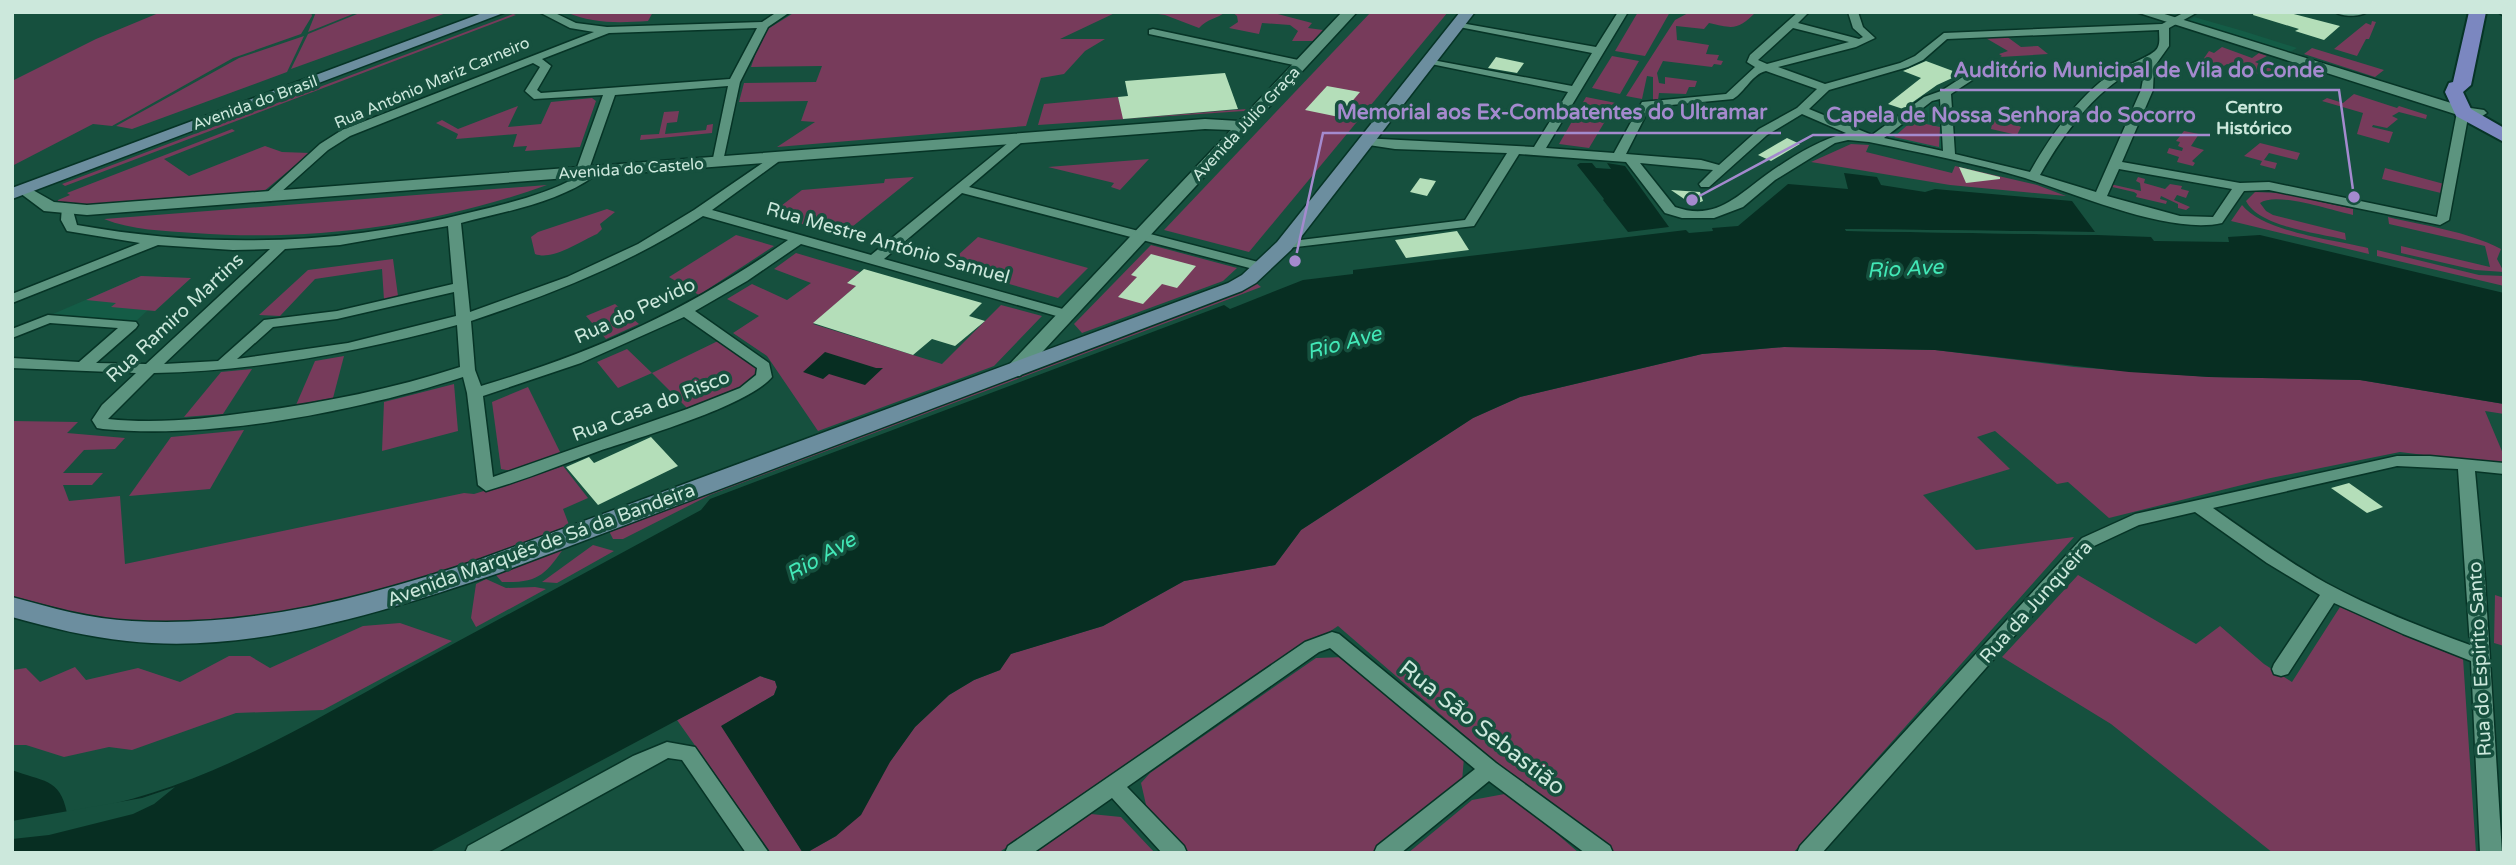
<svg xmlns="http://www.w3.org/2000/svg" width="2516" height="865" viewBox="0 0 2516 865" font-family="'Varela Round',sans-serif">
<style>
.built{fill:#145c46}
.green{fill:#773b5b}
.water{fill:#072e22}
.pier{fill:#16503e}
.building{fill:#b4deb9}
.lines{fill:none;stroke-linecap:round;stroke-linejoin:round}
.minor-casing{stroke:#063426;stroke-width:3}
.tertiary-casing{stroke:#063426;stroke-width:3}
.secondary-casing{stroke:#063426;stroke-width:3}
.primary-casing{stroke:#063426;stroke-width:4}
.minor{fill:#5c947f;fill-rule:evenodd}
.tertiary{fill:#5c947f;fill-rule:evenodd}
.secondary{fill:#6c8e9f;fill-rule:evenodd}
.primary{fill:#7b87c0;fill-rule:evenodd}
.labels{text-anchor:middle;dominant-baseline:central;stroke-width:7;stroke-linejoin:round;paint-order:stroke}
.far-street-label{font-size:16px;fill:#cce8dc;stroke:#16503e}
.far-neighbourhood-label{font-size:18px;font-weight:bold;fill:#cce8dc;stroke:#16503e}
.street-label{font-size:19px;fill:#cce8dc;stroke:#16503e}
.water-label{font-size:21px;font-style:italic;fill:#42e8b7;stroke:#16503e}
.near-street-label{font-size:23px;fill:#cce8dc;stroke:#16503e}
.leader{fill:none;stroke:#a48ace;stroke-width:2.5}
.callout-dot{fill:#a48ace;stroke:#16503e;stroke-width:2.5}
.callout-label{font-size:21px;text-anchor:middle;font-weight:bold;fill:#a48ace;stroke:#16503e;stroke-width:7;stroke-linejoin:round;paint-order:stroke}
</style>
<rect width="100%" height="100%" fill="#16503e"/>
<g class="built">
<polygon points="2194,17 2243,31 2297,48 2288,53 2188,21"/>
<polygon points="1932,101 1943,103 1941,149 1889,138"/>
<polygon points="141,276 191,278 155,311 148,310 136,321 53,316 56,315 53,314"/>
</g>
<g class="green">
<polygon points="161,12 311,12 312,16 301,34 233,58 112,126 93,124 12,166 12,81 96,39"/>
<polygon points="316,12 358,12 308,32"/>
<polygon points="362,12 449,12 291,69 308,34"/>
<path d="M566 12H653L648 21C619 23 593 24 566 12Z"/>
<polygon points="795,12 1117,12 1060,39 1105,39 1085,51 1064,74 1041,78 1026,126 777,147 815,122 801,121 808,101 739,102 744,83 816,82 822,66 751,67 763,32"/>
<path d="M1144 12H1226C1216 19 1207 19 1199 28L1165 15Z"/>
<polygon points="1232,12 1270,12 1312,23 1308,28 1323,30 1313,41 1292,41 1298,31 1290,25 1262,23 1259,34 1229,28 1238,22 1237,16"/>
<polygon points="1371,12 1448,12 1249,252 1164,230"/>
<polygon points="1638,12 1670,12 1645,56 1615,51"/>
<path d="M1690 12H1756C1738 30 1734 29 1709 23L1704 29 1676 26 1677 40 1709 45 1706 54 1719 55 1717 60 1723 61 1721 65 1714 64 1712 67 1663 61 1657 73 1659 83 1665 84V77L1697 81 1695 87H1689L1686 94 1659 93 1658 100H1653V77L1647 76 1642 99 1626 96 1675 20Z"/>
<polygon points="513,14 516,15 65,186 62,184"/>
<polygon points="2372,21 2376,22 2369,39 2366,39 2357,56 2334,49 2366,23 2371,25"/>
<polygon points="304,36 287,72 132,129 116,126 239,58"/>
<polygon points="2006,36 2021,47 2038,46 2048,54 2000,57 2002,56 1999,54 2008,51 1984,37"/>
<polygon points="2222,47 2252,58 2259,53 2267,56 2255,62 2274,70 2265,76 2227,64 2222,67 2202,61 2209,51 2214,53"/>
<polygon points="2312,48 2384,70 2375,77 2304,54"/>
<polygon points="1612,56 1639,61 1620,94 1592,88"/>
<polygon points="2354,94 2397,108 2399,106 2427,115 2426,119 2399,112 2392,116 2398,119 2387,128 2373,125 2372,127 2393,132 2389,143 2357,134 2363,113 2322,101 2327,98 2343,103"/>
<polygon points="1118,97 1124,119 1246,109 1244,111 1038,125 1044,104"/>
<polygon points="1586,97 1616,103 1589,148 1559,144"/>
<polygon points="592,98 596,101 580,147 525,151 527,146 513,147 517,134 456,139 458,134 436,123 442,120 458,129 518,106 508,127 541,124 551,102"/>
<polygon points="679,111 677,122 667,123 665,134 706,130 707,125 713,124 712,133 640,140 641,135 659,134 664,112"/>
<polygon points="1956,111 1999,121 2003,116 2020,121 2017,125 2021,127 2017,135 1991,129 1992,124 1957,116"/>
<polygon points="1912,121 1940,127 1939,147 1894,137"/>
<polygon points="232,129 235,131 164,159 189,176 265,146 282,152 310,153 263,192 89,205 57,203 58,200 70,195 67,193"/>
<polygon points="2184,131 2199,134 2191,146 2204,150 2192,161 2195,163 2193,166 2177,162 2179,157 2167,153 2169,148 2182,151 2183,148 2178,146 2180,142 2176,141"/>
<polygon points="2260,143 2300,153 2297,160 2269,153 2264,160 2277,163 2275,169 2260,165 2262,161 2244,156"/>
<polygon points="1851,144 1869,145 1866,152 1952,173 1955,166 2037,185 2066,196 1950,185 1811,162"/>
<polygon points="1149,159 1120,190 1111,187 1114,183 1048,167"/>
<polygon points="2385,168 2444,184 2441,193 2382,179"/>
<polygon points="914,177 842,235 769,215 802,190 884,183 885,179"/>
<polygon points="2138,177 2145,179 2144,183 2165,189 2170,184 2182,186 2181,189 2189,191 2186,198 2177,195 2174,200 2190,207 2186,210 2178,208 2178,204 2161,196 2160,199 2167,201 2166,204 2136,197 2137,194 2134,192 2108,186 2110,184 2141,191 2140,183 2136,181"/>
<path d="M547 185C435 225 313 242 194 233 165 231 131 230 104 219Z"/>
<path d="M2255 192 2281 193 2353 209V215C2333 211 2276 191 2260 203L2266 211 2273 215 2345 233 2346 240C2318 233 2259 227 2246 201Z"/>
<path d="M2242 205C2263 232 2335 240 2368 248L2369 254 2231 221Z"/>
<path d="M607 209 615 212 600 224 602 229 597 234C580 241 553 261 535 254L531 237 538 232Z"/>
<path d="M2388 217C2425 226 2467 231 2501 249L2497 259 2504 272 2475 270 2401 253V246L2490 267 2485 246 2389 224Z"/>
<polygon points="736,235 774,246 699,295 669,277"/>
<polygon points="978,237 1088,268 1058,298 946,266"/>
<polygon points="1151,245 1237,268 1223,281 1082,333 1074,324"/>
<polygon points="2377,250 2479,275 2504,276 2504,286 2377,256"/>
<polygon points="796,253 860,272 848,282 856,286 813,324 942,364 1001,305 1042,316 994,366 818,431 767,356 733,333 759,316 727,299 752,284 787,300 811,283 774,269"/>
<polygon points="393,259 398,296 384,300 382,269 315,279 280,316 259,315 308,270"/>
<polygon points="141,276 191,278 155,311 111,307 116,303 86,300"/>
<polygon points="1256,283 1261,287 710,495 623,539 613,539 608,529 1237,293"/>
<polygon points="615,304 639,324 606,339 586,316"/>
<polygon points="720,340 757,367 757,378 743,389 689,410 652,373 618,388 597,362 627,349 652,373"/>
<polygon points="1784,347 1935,350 2074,367 2209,377 2360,380 2504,404 2504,414 2485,411 2504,456 2504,465 2400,452 2266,479 2109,518 2068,482 2057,484 1995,431 1977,437 2010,469 1923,495 1976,550 2074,537 1793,853 1615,853 1491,758 1338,626 998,853 806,853 836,836 915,727 949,695 974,680 1000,670 1010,654 1103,626 1184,581 1275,565 1301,530 1473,418 1520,397 1702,354"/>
<polygon points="344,356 333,398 296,405 315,361"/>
<polygon points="252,369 223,414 184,417 221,372"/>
<polygon points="454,384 458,431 382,451 384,402"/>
<polygon points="528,387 562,456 512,471 501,469 492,402"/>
<polygon points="12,421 78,422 67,433 125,438 115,449 84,450 63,473 103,473 92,485 63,485 69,501 120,496 125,564 464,493 474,494 563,466 588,498 563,509 571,530 420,583 297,614 175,624 107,621 12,596"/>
<polygon points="244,430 210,489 129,496 171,437"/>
<path d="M566 545C545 575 539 583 502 582L495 574Z"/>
<polygon points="593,545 614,551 557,583 542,582"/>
<polygon points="2078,575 2196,644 2220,626 2264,664 2292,682 2340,607 2463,658 2476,853 2273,853 2111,724 2002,657"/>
<polygon points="486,579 506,588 535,587 546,589 476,627 471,618 476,584"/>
<polygon points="2495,595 2504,598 2504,646 2494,643"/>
<polygon points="400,623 452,641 323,710 236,713 132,750 109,747 64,757 26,745 12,745 12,670 26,668 40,682 75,667 86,680 138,668 180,682 229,656 250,656 270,668 363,626"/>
<polygon points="1345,657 1464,757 1462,782 1373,853 1189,853 1147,809 1141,783 1150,773 1316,658"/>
<polygon points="760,676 775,681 777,687 774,695 722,726 803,853 771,853 677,720"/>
<polygon points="1510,793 1579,853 1408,853 1472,800"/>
<polygon points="1091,814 1121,817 1155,853 1035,853"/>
</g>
<g class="water">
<polygon points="1580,163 1592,163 1596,168 1611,169 1607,163 1625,166 1669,227 1628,232 1603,200 1604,199 1577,165"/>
<path d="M1844 173 1877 177 1881 185 1925 192 1935 189 2072 201 2095 232 1845 229 1847 231 2097 235 2151 237 2154 241 2229 242 2228 237 2260 235 2504 293V404L2360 380 2209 377 2129 372 1935 350 1784 347 1702 354 1520 397 1473 418 1301 530 1275 565 1184 581 1103 626 1011 654 1000 670 974 680 949 695 915 727 890 762 861 815 836 836 806 853H803L721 726 774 695 777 687 775 681 760 676 428 853H12V770C42 782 60 777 67 813 195 793 295 731 407 669 505 616 603 563 701 510L710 499 1224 305 1230 309 1303 280 1353 274V270L1686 230 1689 233 1713 231 1712 228 1738 226 1788 184 1848 189Z"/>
<polygon points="825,352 876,368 883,368 865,385 829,374 823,379 803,372"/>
</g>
<g class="pier">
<polygon points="1845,229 2095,232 2097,235 1846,231"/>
<polygon points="175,787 154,804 133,814 49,835 12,839 12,821 142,798"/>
</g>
<g class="building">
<polygon points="2254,12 2286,12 2340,26 2324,40 2295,31 2299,29 2253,15"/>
<polygon points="1496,57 1524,63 1517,73 1488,68"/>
<polygon points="1926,61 1961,74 1937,85 1903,109 1888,104 1921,78 1903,71"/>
<polygon points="1225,73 1238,109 1123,119 1118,97 1128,96 1125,81"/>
<polygon points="1327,86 1360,92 1339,117 1305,110"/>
<polygon points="1787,138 1800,144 1771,161 1758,155"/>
<polygon points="1959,167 2000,177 2000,179 1966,183"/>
<polygon points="1420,178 1436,181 1427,196 1410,192"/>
<polygon points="1671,190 1700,192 1703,201 1693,205"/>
<polygon points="1457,231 1469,250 1406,258 1395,240"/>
<polygon points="1151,254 1196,266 1177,288 1162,284 1143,304 1118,297 1137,277 1131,275"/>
<polygon points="864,269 982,303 969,316 985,321 955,346 932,339 913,355 813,323 856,286 847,283"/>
<polygon points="651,437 678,466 598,505 566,467 589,457 594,463"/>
<polygon points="2349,483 2383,507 2367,513 2331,488"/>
</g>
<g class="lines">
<defs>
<g id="minor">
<path d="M539 12H553L576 23 607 27 762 22 777 12H790L768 27 740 82 722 166H714L712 163 728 86 615 95 589 169H596V175C557 203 507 211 461 223L470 312 567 277 638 244 694 210 774 155 780 159 778 162 712 210 871 255 1019 134 1025 138 1023 141 969 187 1266 264 1268 267 1261 271 962 193 884 259 1070 311 1072 314 1070 317H1060L801 244 747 281 695 311 769 363 772 377C748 406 638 438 599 451 561 465 524 480 486 491L478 485 467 393 463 377C357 411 213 440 103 429L97 428 92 420 102 405 136 373 12 368V358L79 362 118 328 50 323 12 338V329L48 315 136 322 138 325 136 328 96 363 146 364 270 249 233 250 158 245 12 303V294L140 243 67 231 61 220 62 207H72L77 225C210 249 341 245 472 212 508 203 545 195 577 177L575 173 603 95 534 99 525 91 540 67 533 63 350 136 328 150 271 201H263L261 198 320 144 342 130 594 32 570 28ZM757 28 730 79 541 93 537 90 551 66 542 59 609 33ZM703 216 788 240C690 309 596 352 481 386L475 370 471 321C552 294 631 263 703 216ZM448 226 453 284 337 311 264 320 218 361 164 364 285 249 340 245ZM454 292 456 316 348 343 237 359 273 327 337 319ZM684 317 757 368 756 375 740 388 687 409 493 477 483 396 581 363ZM457 325 460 367C392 389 323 403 252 412 204 419 156 424 108 419L154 373C257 371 358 352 457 325Z"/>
<path d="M1618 12H1628L1546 148 1614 153 1642 102 1726 94 1755 67 1747 62 1750 55 1798 12H1809L1798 23 1859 39 1863 37 1853 28 1848 12H1858L1863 27 1875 38 1856 47 1778 67 1825 84 1900 63 1915 56 1944 33 2162 24 2185 12H2198L2169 28V46L2154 67 2153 90 2122 162 2240 183 2269 182 2437 217 2457 112 2463 109 2469 112 2449 220 2440 225 2269 190 2244 191 2222 223C2170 235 2076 194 2025 178 1974 163 1922 153 1869 142L1848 140 1835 143 1775 180 1743 207 1714 218H1682L1665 213 1626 162 1519 154 1474 226 1279 249 1277 246 1284 242 1465 220 1507 153 1395 149 1362 144V138L1534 147 1568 92 1431 64 1426 61 1427 59 1572 86 1592 53 1459 27 1454 24 1455 22 1596 47ZM1793 28 1849 42 1767 64 1758 60ZM2159 30C2159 37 2161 46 2155 51 2144 60 2125 65 2112 73 2077 98 2051 135 2030 172L1955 154 1951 94 1980 75V71H1972L1941 91 1924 97 1872 135 1809 109 1829 90 1908 67 1923 60 1947 39ZM2146 64 2141 90 2096 192 2040 175C2066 130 2098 85 2146 64ZM1766 71 1817 89 1797 108 1759 129 1719 165 1701 160 1626 154 1650 107 1733 99C1745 92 1752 74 1766 71ZM1940 99 1943 151 1884 138 1932 101ZM1802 114 1846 133C1818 140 1790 158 1766 175 1736 197 1715 221 1675 207L1640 163 1713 170 1699 184 1701 187H1709L1767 135ZM2119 169 2232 189 2213 217 2180 216 2107 196Z"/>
<path d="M2335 12H2367C2360 17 2342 17 2335 12Z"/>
<polygon points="2498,12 2504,12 2504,16"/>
<polygon points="1153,29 1303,61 1308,64 1303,67 1149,34 1149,30"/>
<path d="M2397 456H2430L2504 463V474L2475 471 2485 579 2502 853H2480L2471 661 2403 634 2334 603 2288 674 2281 676 2274 674 2272 669 2274 664 2320 595 2267 563 2195 512 2139 525 2094 546 1822 853H1797L1800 846 2082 538 2135 514ZM2397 466 2458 469 2470 645C2421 627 2372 608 2326 583 2287 561 2250 534 2213 508Z"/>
<polygon points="1332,632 1339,634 1496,763 1610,846 1613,853 1585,853 1489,781 1401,853 1374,853 1377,846 1475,769 1330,648 1319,652 1127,787 1184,846 1187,853 1162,853 1112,798 1033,853 1005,853 1008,846 1305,642"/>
<polygon points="667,742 695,747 769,853 746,853 682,760 668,758 496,853 465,853 468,846 633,756"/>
</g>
<g id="tertiary">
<polygon points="1342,12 1357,12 1020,376 1006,376 1003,372 1006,368 1231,130 1205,129 87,215 44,211 16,190 24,185 54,202 87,205 1205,119 1239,121"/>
<polygon points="2136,12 2158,12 2464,107 2484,110 2487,113 2479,118 2458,115"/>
</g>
<g id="secondary">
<polygon points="485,12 506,12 12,199 12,188"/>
<path d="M1460 12H1475L1291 250 1256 283 1242 291 499 573C383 612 251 655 127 641 88 637 51 628 12 617V597C52 608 91 619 132 621 252 628 368 597 481 559L1228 283 1242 275 1277 242Z"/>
</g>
<polygon id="primary" points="2469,12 2486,12 2471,85 2463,92 2471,109 2504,128 2504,142 2456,116 2445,92 2449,83 2453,82"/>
</defs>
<use href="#minor" class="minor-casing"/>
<use href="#tertiary" class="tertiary-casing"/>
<use href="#secondary" class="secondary-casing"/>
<use href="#primary" class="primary-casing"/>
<use href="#minor" class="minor"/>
<use href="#tertiary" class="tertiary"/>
<use href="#secondary" class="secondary"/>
<use href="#primary" class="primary"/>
</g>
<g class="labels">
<g class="far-street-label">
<text transform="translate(432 83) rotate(-23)">Rua António Mariz Carneiro</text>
<text transform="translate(255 103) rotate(-20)">Avenida do Brasil</text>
<text transform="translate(1246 124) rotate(-47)">Avenida Júlio Graça</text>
<text transform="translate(631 169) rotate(-4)">Avenida do Castelo</text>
</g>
<g class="far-neighbourhood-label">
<text x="2254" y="107">Centro<tspan x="2254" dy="21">Histórico</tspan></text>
</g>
<g class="street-label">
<text transform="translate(888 243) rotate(16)">Rua Mestre António Samuel</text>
<text transform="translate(635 311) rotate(-25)">Rua do Pevido</text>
<text transform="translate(175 318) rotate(-43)">Rua Ramiro Martins</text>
<text transform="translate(651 406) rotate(-21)">Rua Casa do Risco</text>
<text transform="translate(541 545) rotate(-20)">Avenida Marquês de Sá da Bandeira</text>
<text transform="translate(2036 602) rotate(-48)">Rua da Junqueira</text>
<text transform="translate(2480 659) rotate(-93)">Rua do Espirito Santo</text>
</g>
<g class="water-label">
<text transform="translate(1905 269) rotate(-3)">Rio Ave</text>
<text transform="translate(1344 343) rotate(-15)">Rio Ave</text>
<text transform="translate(821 557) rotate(-30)">Rio Ave</text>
</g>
<g class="near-street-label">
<text transform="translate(1482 728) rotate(38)">Rua São Sebastião</text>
</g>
</g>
<path class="leader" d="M2354 197L2339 90H1940M1295 261L1323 133H1781M1692 200L1813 135H2210"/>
<g class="callout-dot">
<circle cx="2354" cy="197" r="7"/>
<circle cx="1295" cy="261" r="7"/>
<circle cx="1692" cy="200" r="7"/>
</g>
<g class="callout-label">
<text x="2139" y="77">Auditório Municipal de Vila do Conde</text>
<text x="1552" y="119">Memorial aos Ex-Combatentes do Ultramar</text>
<text x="2011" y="122">Capela de Nossa Senhora do Socorro</text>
</g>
<rect width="2516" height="865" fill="none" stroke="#cce8dc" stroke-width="28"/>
</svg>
